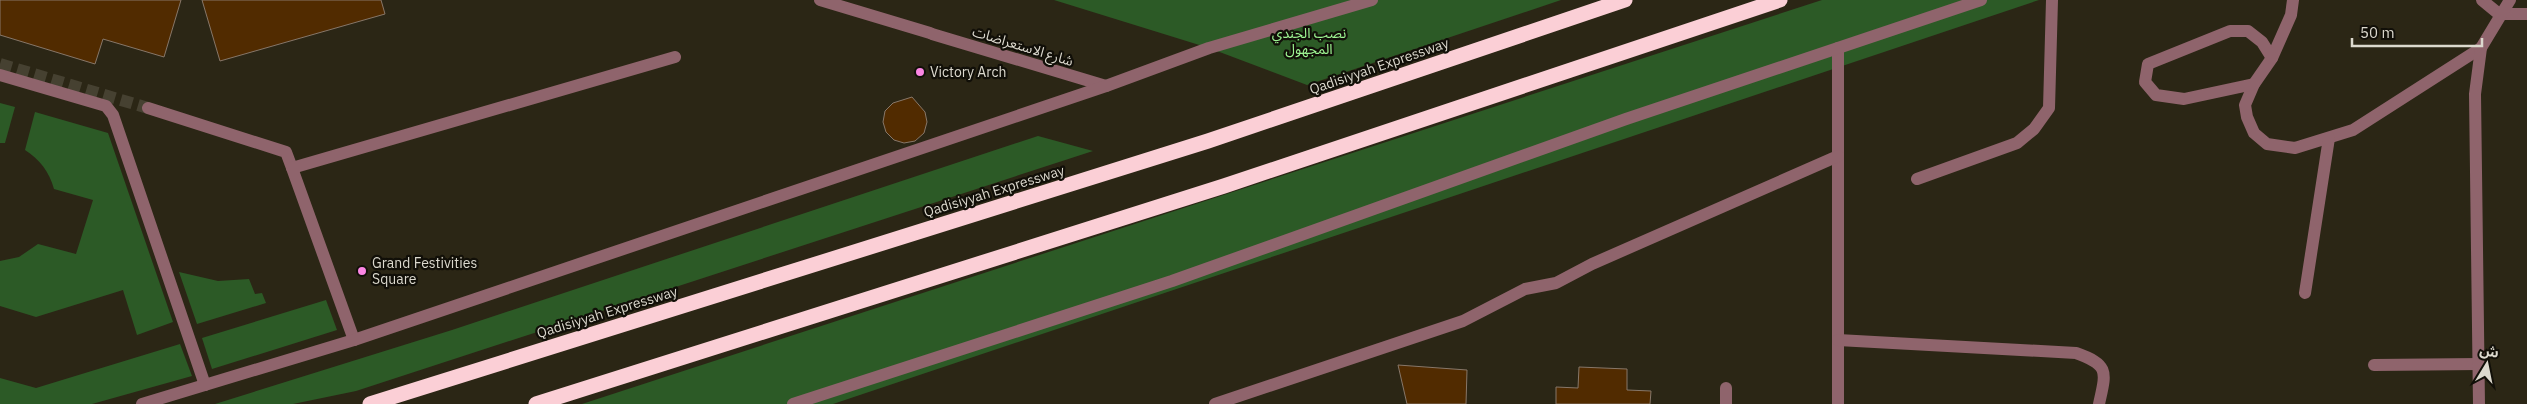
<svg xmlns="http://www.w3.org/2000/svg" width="2527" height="404" viewBox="0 0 2527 404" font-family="'IBM Plex Sans','Noto Sans Arabic',sans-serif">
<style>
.green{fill:#2c5a26}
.building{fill:#512b00;stroke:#877769}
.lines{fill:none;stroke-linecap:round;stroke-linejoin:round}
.minor-tunnel{stroke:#464131;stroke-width:12;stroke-dasharray:12 6;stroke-linecap:butt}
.minor{stroke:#8f646c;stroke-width:12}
.highway{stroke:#fbcfd6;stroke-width:15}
.poi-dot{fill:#fc86e3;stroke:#110f08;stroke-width:2}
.labels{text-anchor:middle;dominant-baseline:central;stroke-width:4.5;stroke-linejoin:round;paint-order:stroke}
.park-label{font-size:14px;fill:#9ef693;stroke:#110f08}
.street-label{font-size:14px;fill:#dcd9ce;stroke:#110f08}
.poi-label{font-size:14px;fill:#dcd9ce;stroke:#110f08;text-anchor:start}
</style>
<rect width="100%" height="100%" fill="#2b2615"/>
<g class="green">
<polygon points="1054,0 1561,0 1307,85 1209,48"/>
<polygon points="1822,0 2039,0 833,404 582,404"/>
<polygon points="0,103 15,107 5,143 0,143"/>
<path d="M35 112 108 133 173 322 137 335 123 290 36 317 0 306V261L19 257 38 244 76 254 93 200 54 189C49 171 40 160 25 150Z"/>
<polygon points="1038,136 1093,151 356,391 293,404 215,404 452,330"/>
<polygon points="179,272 218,281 249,279 255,294 262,293 266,303 197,324"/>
<polygon points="326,300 337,330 212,369 202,338"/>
<polygon points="180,344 192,376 92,404 0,404 0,378 36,388"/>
</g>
<g class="building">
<polygon points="0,0 181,0 164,57 103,39 95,64 0,35"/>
<polygon points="202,0 381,0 385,14 220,61"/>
<polygon points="912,97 925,112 927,122 924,133 915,141 904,143 894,140 886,132 883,122 885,111 893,103"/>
<polygon points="1398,365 1467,370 1466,404 1407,404"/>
<polygon points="1579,367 1627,369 1627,390 1651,391 1650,404 1556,404 1556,387 1578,388"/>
</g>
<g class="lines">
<polyline class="minor-tunnel" points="0,64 148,108"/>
<g class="minor">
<polyline points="820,0 930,33"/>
<polyline points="2293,0 2291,15 2272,58 2254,84 2245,105 2247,117 2254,133 2267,144 2295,148 2353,130 2481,48"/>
<polyline points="2482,0 2499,14 2527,14"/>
<polyline points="932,34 1106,86"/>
<polyline points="1838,48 1838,404"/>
<polyline points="0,75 106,106 113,115 205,385"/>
<polyline points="2254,84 2184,99 2156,95 2145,82 2148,64 2230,31 2248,31 2262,42 2272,58"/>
<polyline points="148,108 286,152 292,168"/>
<polyline points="1917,179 2017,143 2034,129 2049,108 2052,0"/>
<polyline points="2305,293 2329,138"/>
<polyline points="354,340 292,168 675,57"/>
<path d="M1838 340 2076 353C2110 365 2106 372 2099 404"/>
<polyline points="2374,365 2479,364"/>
<polyline points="1726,388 1726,404"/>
<polyline points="142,404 354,340 1106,86 1209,48 1372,0"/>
<polyline points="793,404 1172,281 1626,119 1981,0"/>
<polyline points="1215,404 1463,321 1525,289 1556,283 1592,264 1838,156"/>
<polyline points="2479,404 2475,94 2481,48 2510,0"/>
</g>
<g class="highway">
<polyline points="370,404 1208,141 1625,0"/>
<polyline points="536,404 1224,186 1780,0"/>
</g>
</g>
<g class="poi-dot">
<circle cx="920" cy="72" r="5"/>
<circle cx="362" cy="271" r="5"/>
</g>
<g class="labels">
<g class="park-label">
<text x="1309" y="33">نصب الجندي<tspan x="1309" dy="16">المجهول</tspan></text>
</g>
<g class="street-label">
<text transform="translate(1023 46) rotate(17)">شارع الاستعراضات</text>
<text transform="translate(1379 66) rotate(-19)">Qadisiyyah Expressway</text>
<text transform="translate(994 191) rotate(-17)">Qadisiyyah Expressway</text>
<text transform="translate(607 312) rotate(-17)">Qadisiyyah Expressway</text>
</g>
<g class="poi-label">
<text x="930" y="72">Victory Arch</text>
<text x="372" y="263">Grand Festivities<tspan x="372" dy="16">Square</tspan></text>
</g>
</g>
<g transform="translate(2487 364) rotate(10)" stroke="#110f08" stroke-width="4" paint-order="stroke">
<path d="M0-4L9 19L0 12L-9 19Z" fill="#dcd9ce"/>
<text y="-8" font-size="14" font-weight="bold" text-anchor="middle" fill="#dcd9ce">ش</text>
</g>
<path d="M2352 38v8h130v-8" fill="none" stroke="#dcd9ce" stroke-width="2.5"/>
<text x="2360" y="38" font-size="15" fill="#dcd9ce" stroke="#110f08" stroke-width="4" paint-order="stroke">50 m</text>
</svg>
